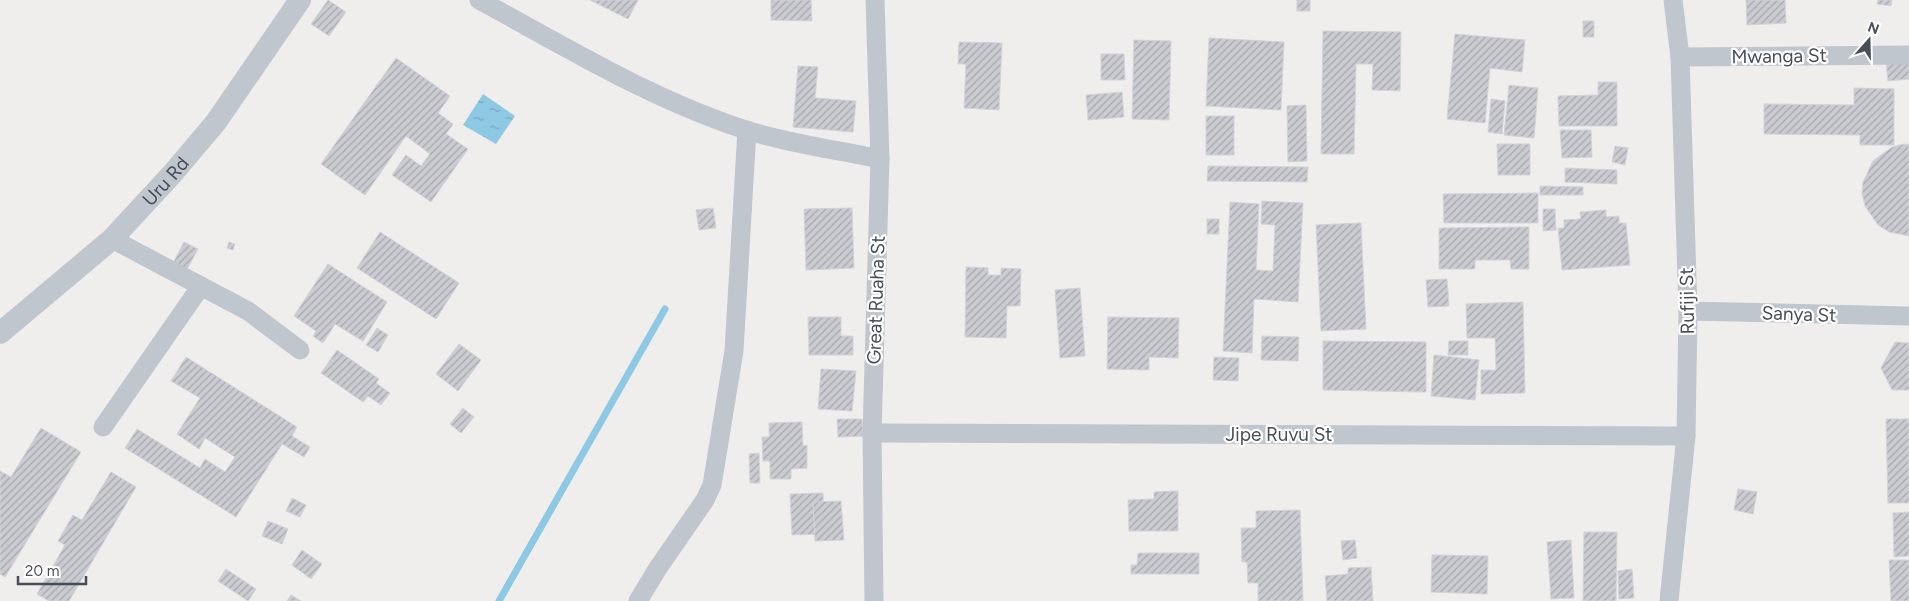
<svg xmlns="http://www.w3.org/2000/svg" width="1909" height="601" viewBox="0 0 1909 601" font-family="Figtree,sans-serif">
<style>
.water{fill:url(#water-ripples)}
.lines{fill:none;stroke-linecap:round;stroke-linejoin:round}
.stream{stroke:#8ec9e4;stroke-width:7}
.building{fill:url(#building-hatch);stroke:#d2d3d8}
.minor{stroke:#bfc6ce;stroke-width:19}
.tertiary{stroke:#bfc6ce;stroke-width:22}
.labels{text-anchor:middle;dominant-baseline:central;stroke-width:4.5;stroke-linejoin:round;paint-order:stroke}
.street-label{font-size:19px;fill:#474e59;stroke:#fff}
</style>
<defs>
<pattern id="water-ripples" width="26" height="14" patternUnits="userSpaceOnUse" patternTransform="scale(1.25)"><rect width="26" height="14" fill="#8ec9e4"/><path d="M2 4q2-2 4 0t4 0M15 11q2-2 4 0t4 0" fill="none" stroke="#76a5bc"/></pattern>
<pattern id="building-hatch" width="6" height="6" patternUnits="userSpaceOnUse" patternTransform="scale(1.25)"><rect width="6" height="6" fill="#caccd2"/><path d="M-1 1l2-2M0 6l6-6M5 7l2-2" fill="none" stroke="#a6a8ad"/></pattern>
</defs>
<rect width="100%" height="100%" fill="#f0eded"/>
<polygon class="water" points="483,94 515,116 496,144 463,125"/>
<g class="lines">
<polyline class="stream" points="499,601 665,309"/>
</g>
<g class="building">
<polygon points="328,0 346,12 329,36 311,24"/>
<polygon points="590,0 638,0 628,19"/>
<polygon points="771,0 811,0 812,21 771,20"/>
<rect x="1297" y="0" width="13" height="11"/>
<polygon points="1746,0 1785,0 1786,23 1747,25"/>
<polygon points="1878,0 1892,0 1891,6 1877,4"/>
<rect x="1583" y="21" width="11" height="16"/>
<polygon points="1323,31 1401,32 1400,91 1372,90 1373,64 1356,64 1354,154 1321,154"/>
<polygon points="1455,34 1525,40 1522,72 1490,68 1485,123 1447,119"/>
<polygon points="1209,38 1284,42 1281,110 1206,106"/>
<polygon points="1134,40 1171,41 1169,120 1132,119"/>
<polygon points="959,42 1002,43 999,110 964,108 966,64 958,64"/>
<polygon points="1101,54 1124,54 1125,80 1101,80"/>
<polygon points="396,58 450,96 438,113 453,124 446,134 468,149 431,202 392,175 406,155 421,166 430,154 406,136 365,195 321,164"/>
<polygon points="1909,59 1909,79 1888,81 1886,62"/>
<polygon points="798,66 818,67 815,98 856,101 853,132 793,127"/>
<polygon points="1598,82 1617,82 1617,126 1559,126 1558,96 1598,95"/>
<polygon points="1509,85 1538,88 1534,138 1504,135"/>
<polygon points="1854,88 1894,89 1894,145 1860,145 1860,135 1764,134 1764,104 1854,105"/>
<polygon points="1122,92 1124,117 1088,120 1086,95"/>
<polygon points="1491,99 1505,101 1502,134 1488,132"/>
<polygon points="1306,105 1307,161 1288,162 1287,106"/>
<rect x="1206" y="116" width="28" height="39"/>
<polygon points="1560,130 1591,130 1592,157 1562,158"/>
<polygon points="1497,144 1530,144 1530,175 1498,175"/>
<polygon points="1904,144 1909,145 1909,236 1889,232 1878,225 1865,206 1862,194 1863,182 1873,161 1892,147"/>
<polygon points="1615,146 1628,148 1625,165 1612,162"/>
<polygon points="1208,166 1308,167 1307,182 1207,181"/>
<polygon points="1565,168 1617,170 1617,184 1565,182"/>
<polygon points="1540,186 1583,187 1583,195 1540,195"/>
<polygon points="1538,193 1538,223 1444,223 1443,194"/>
<polygon points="1262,201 1303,203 1298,302 1254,299 1252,353 1223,351 1230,202 1259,204 1256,270 1273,271 1275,225 1261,224"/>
<polygon points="713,208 716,228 699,230 696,210"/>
<polygon points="852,208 854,268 806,270 804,209"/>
<polygon points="1543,209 1555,209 1556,230 1543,231"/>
<polygon points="1606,210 1606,217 1619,216 1619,223 1626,223 1630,265 1562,270 1558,228 1564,228 1564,220 1581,219 1580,212"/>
<rect x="1207" y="219" width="12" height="15"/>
<polygon points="1361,223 1366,329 1321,331 1316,225"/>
<polygon points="1529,227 1529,269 1511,269 1510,260 1475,260 1475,269 1439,269 1439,228"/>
<polygon points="380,232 459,283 436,319 357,268"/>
<polygon points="184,242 198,249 186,271 173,263"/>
<polygon points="229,242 235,244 233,250 227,248"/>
<polygon points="328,264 387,302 363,341 335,324 323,343 313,336 316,331 294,316"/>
<polygon points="966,267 988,268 988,275 1001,275 1001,268 1021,269 1020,306 1007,306 1006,338 965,337"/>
<polygon points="1447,279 1449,306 1428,307 1426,280"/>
<polygon points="1080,288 1085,356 1060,358 1055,290"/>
<polygon points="1523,302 1525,393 1481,394 1481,370 1496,370 1495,338 1467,338 1466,304"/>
<polygon points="808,317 841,317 841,336 853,336 853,355 809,355"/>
<polygon points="1108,317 1179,318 1178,358 1149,357 1149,370 1107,369"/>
<polygon points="377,328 388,335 378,352 366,345"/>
<polygon points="1262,336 1299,337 1298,361 1261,360"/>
<polygon points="1323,341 1426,342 1426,392 1323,390"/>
<polygon points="1449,341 1468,341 1468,355 1448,355"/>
<polygon points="1895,342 1909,343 1909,390 1892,390 1881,368"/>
<polygon points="459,344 481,360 458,391 436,374"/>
<polygon points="337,350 379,379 376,383 390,393 381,405 368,396 363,402 321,373"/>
<polygon points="1434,355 1479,360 1475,400 1431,396"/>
<polygon points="186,357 297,427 292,436 310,447 304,457 282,444 236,517 125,448 137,429 200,468 205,459 225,472 235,457 205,438 199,449 177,434 200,398 171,381"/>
<polygon points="1214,357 1239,358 1238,381 1213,380"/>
<polygon points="821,369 856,371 852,411 818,409"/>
<polygon points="463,408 474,417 461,433 450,424"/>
<polygon points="837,419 862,419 863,436 838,437"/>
<polygon points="1886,419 1909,419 1909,503 1888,503"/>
<polygon points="802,422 803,446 807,445 807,468 791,469 791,479 770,479 770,461 763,461 762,437 769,437 769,423"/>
<polygon points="41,428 81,452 5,577 0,574 0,471 11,477"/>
<polygon points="759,453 760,483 750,483 749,454"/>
<polygon points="111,472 136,487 69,601 49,601 37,594 65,545 58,541 73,515 82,520"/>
<polygon points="1738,489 1757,492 1753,514 1734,510"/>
<polygon points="1178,491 1178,531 1129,531 1128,500 1154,499 1154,492"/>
<polygon points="823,493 824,534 792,535 790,494"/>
<polygon points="292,498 306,505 300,517 286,511"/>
<polygon points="841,501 844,540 815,541 813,502"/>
<polygon points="1300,510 1303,601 1258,601 1258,583 1248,583 1247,562 1242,562 1241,528 1256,528 1256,511"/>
<polygon points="1909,512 1909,556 1894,557 1893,513"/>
<polygon points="268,521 288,529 282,544 262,536"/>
<polygon points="1584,532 1617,532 1616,601 1583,601"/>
<polygon points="1355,540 1357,558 1343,560 1341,541"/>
<polygon points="1571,540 1574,598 1551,599 1547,542"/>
<polygon points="302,550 322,564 311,579 292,565"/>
<polygon points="1138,553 1199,553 1199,574 1131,574 1131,565 1137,565"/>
<polygon points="1432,555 1488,556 1487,594 1431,592"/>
<polygon points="1889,560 1909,560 1909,601 1891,601"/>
<polygon points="1371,567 1373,601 1327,601 1325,576 1348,574 1348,568"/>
<polygon points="226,569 256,589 248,601 218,581"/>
<polygon points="1632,569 1634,598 1619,599 1618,571"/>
<polygon points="291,595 301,601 287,601"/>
</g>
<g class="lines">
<g class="minor">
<path d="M479 0C566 47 652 100 746 130 787 143 837 150 880 159"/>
<polyline points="1680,57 1909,55"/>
<polyline points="112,239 248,311 300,350"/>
<polyline points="1688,311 1909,316"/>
<polyline points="103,427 201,286"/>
<polyline points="872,433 1686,436"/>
<polyline points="638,601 658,568 705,500 712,485 734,351 747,130"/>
<polyline points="874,601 872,433 880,159 875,0"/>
<polyline points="1669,601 1686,436 1688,311 1680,57 1673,0"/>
</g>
<path class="tertiary" id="s1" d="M0 333 112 239 173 173 216 122 300 0"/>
</g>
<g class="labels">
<g class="street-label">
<text transform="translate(1779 56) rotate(-1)">Mwanga St</text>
<text stroke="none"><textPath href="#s1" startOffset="225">Uru Rd</textPath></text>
<text transform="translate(876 300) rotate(-88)">Great Ruaha St</text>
<text transform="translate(1687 301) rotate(-91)">Rufiji St</text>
<text transform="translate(1799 314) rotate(2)">Sanya St</text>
<text x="1279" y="434">Jipe Ruvu St</text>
</g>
</g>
<g transform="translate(1869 40) rotate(20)" stroke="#ffffff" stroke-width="4" paint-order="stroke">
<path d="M0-4L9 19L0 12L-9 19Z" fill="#474e59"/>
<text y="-8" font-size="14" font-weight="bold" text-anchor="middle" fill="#474e59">N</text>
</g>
<path d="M18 576v8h68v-8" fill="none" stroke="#474e59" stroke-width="2.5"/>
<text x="25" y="576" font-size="15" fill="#474e59" stroke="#ffffff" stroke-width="4" paint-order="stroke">20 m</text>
</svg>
